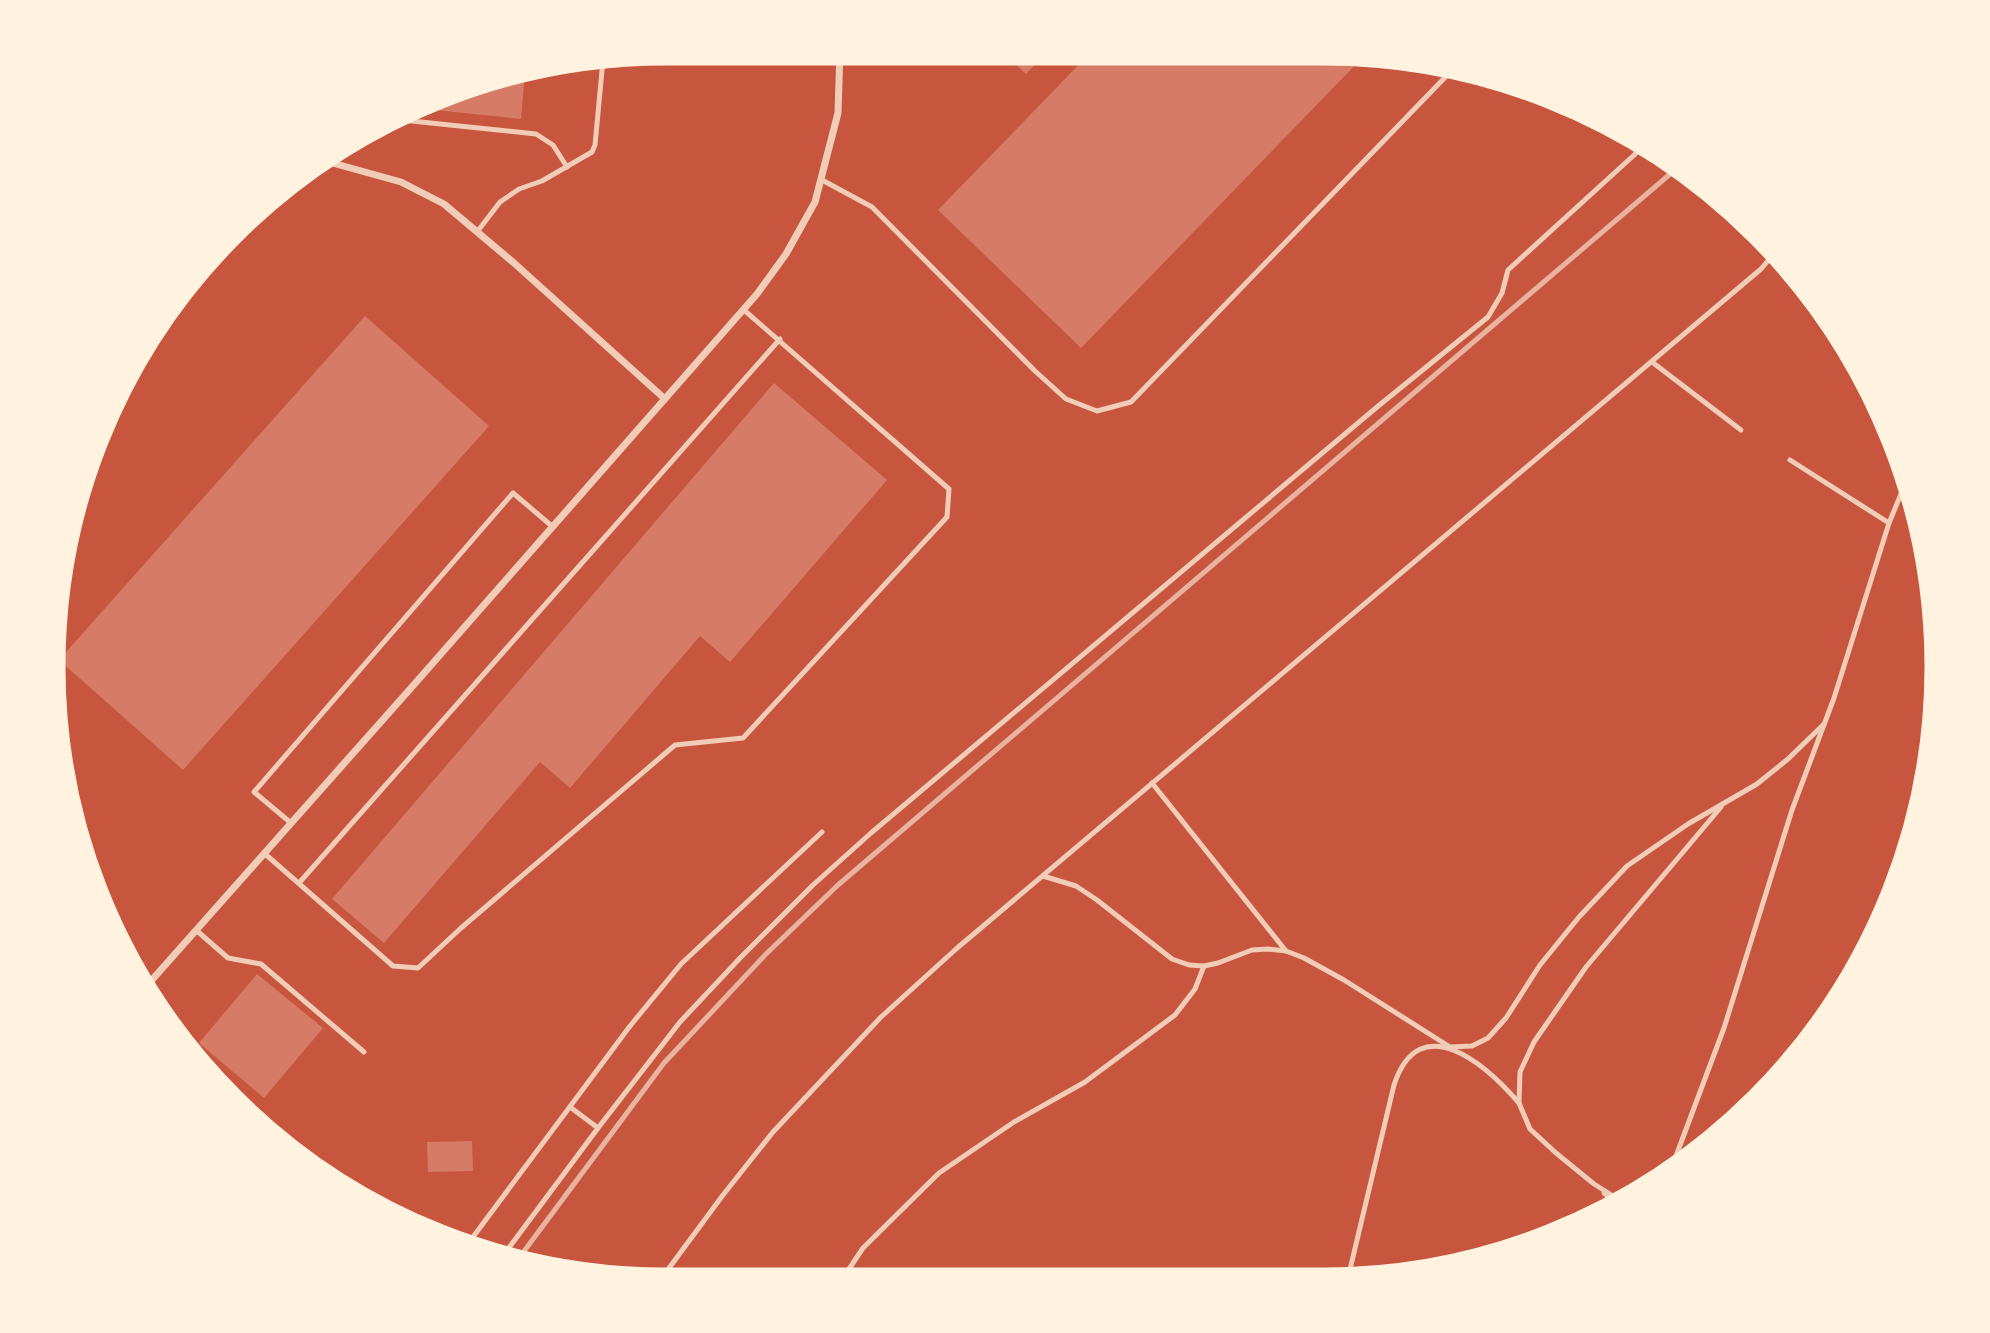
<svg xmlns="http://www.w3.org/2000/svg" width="1990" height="1333" viewBox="0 0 1990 1333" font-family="'PT Sans',sans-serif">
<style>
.building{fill:#d67c66}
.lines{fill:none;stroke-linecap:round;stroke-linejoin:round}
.service{stroke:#f1ccb7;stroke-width:5}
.minor{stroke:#f1ccb7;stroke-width:7}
.rail{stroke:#e9b49f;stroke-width:5}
.rim{fill:none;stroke:#fff3e0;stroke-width:9}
</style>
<rect width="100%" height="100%" fill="#c8553d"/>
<g class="building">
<polygon points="1000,49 1050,49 1026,74"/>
<polygon points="1094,49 1324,49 1367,53 1081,348 938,210"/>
<polygon points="525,72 521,119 415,108 468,82"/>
<polygon points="365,316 489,426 183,770 59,660"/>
<polygon points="774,383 887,480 730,662 700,636 570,788 540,762 384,943 332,899"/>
<polygon points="257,974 323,1028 264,1098 199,1043"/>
<polygon points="472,1141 473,1171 428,1172 427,1142"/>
</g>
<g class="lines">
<g class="service">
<polyline points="392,119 536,134 553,145 567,167"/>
<polyline points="822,180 872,207 1035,371 1066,399 1097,411 1131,402 1457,65"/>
<polyline points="477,232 500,202 519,189 542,181 592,152 595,145 603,60"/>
<polyline points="1652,362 1741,430"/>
<polyline points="1790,460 1889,523"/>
<polyline points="1152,783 1286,951"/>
<polyline points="291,823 254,792 513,493 553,527"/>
<polyline points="264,853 393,966 418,968 461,928 675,745 743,738 947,517 949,489 744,310"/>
<polyline points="1043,876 1076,886 1097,900 1172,959 1189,965 1204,966 1218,963 1252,950 1268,949 1286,951 1304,958 1344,980 1450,1047 1472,1046 1488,1038 1506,1018 1540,965 1579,917 1627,866 1688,824 1757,784 1788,759 1824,724"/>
<polyline points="299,883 780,339"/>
<polyline points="196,930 228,958 261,964 364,1052"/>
<polyline points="570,1107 598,1128"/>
<polyline points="1667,1180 1724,1028 1792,810 1834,698 1889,523 1908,477"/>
<polyline points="1604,1193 1611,1199 1615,1207"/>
<polyline points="1628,1201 1613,1196 1594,1184 1556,1153 1530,1129 1519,1103 1520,1072 1534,1042 1586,967 1721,807"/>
<polyline points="467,1245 630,1026 681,964 822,832"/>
<polyline points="502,1257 598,1128 680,1022 741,957 813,885 871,833 1377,407 1488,317 1502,293 1508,270 1644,146"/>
<path d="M1347 1282 1394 1085C1420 1006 1487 1066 1519 1103"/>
<polyline points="658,1283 723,1195 773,1132 881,1017 956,949 1761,269 1777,250"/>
<polyline points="839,1284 863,1248 939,1173 1014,1122 1085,1082 1175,1015 1195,989 1204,966"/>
</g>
<g class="minor">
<polyline points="318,159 401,182 444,204 514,263 665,399"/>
<polyline points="143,990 411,688 757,294 786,254 815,202 838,113 840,49"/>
</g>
<polyline class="rail" points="516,1262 664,1063 766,954 838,885 1676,169"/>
</g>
<path d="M0 0H1990V1333H0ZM666 61H1324A605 605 0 0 1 1929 666V667A605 605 0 0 1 1324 1272H666A605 605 0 0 1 61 667V666A605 605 0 0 1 666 61Z" fill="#fff3e0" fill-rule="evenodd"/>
<path class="rim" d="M666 61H1324A605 605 0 0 1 1929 666V667A605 605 0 0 1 1324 1272H666A605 605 0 0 1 61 667V666A605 605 0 0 1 666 61Z"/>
</svg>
